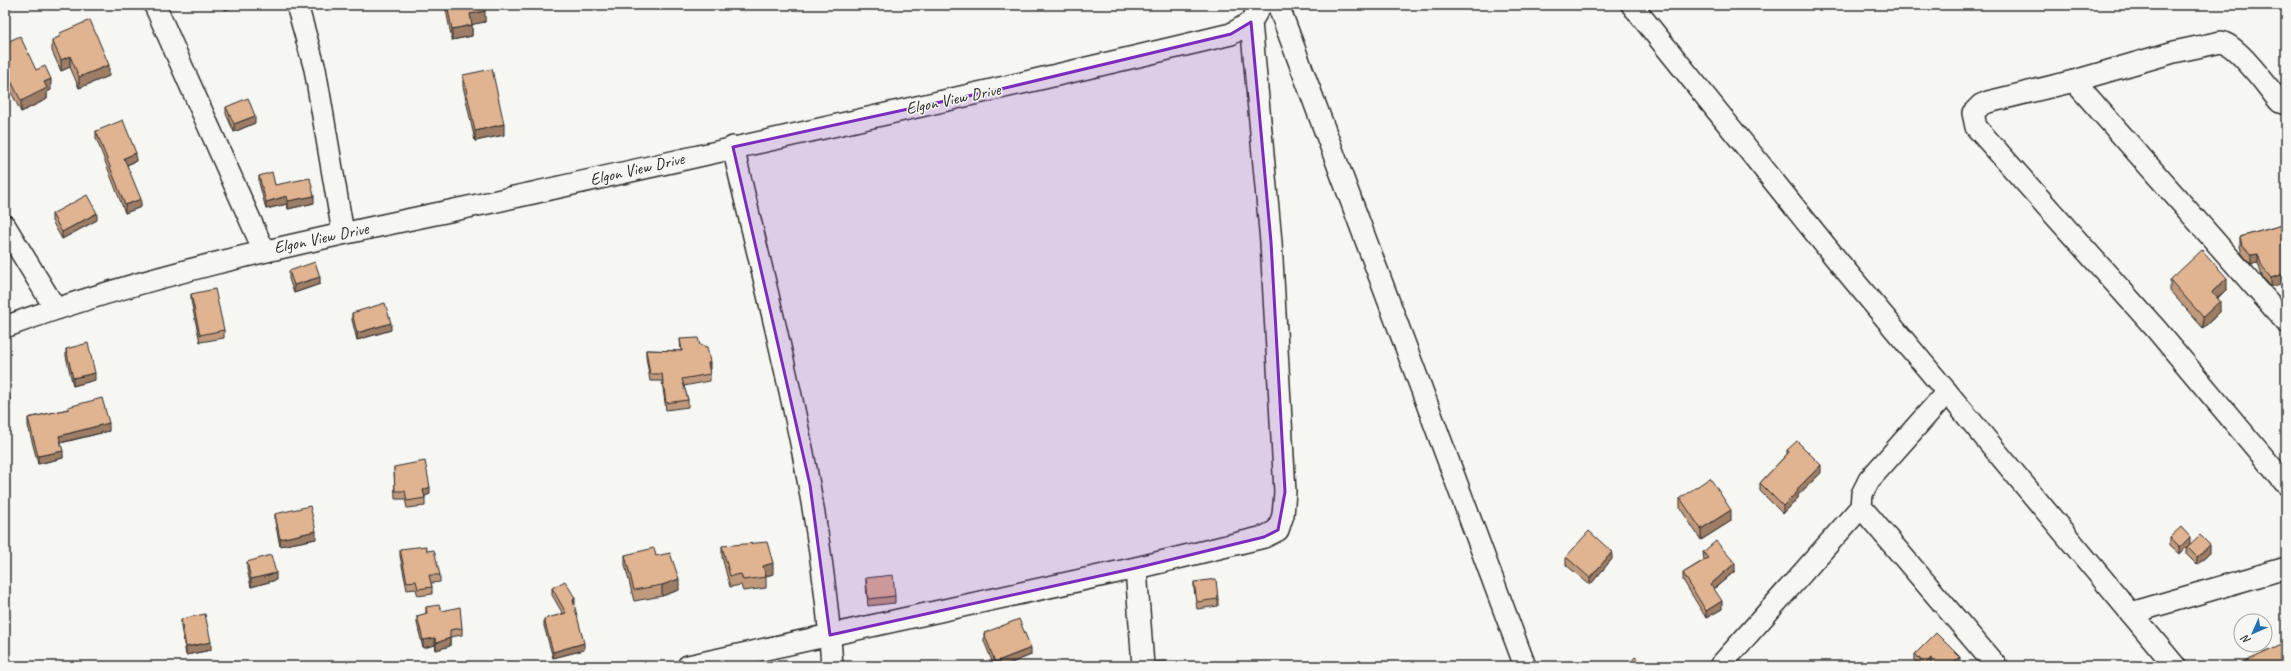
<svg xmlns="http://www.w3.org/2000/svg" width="2291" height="671" viewBox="0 0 2291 671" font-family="Caveat,sans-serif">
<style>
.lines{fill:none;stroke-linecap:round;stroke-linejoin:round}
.minor-casing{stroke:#2b2b2b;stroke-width:24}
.minor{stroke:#f6f6f2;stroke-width:21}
.wall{fill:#c19a7d;stroke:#2b2b2b}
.shaded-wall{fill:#9d7d66;stroke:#2b2b2b}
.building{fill:#e0b391;stroke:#2b2b2b}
.marked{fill:#7b2cbf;fill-opacity:0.2;stroke:#7b2cbf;stroke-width:3;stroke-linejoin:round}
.labels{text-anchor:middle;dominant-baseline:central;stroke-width:3;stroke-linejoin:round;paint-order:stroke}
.street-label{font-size:17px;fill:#2b2b2b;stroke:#f6f6f2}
</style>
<rect width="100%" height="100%" fill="#f6f6f2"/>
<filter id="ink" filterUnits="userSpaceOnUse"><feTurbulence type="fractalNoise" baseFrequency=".025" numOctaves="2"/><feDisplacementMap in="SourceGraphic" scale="8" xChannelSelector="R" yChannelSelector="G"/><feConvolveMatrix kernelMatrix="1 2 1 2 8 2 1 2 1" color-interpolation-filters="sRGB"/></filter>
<g filter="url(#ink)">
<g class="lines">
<defs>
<g id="minor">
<polyline points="297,5 315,69 343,233"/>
<polyline points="1278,5 1525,666"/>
<polyline points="1632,5 1837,260 2175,666"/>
<polyline points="156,8 264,251"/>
<polyline points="2074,81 2286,322"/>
<path d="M2286 104 2280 102C2268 88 2238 45 2221 42L2174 52 2074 81 1988 102 1981 105 1973 113 1976 127 2156 329 2286 484"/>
<path d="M733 147C772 318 821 490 832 666"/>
<polyline points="5,226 55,308"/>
<path d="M5 327C175 264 356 232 533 193 765 141 999 90 1231 34L1251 22 1261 5"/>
<polyline points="1947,392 1869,480 1862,494 1861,507 1996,666"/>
<polyline points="1136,568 1143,666"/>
<polyline points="2131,613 2286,568"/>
<polyline points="688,666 1136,568 1264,537 1278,530 1283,515 1285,492 1271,242 1251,22"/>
<polyline points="1720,666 1861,507"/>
</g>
</defs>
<use href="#minor" class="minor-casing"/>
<use href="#minor" class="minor"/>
</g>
<g class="wall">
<polygon points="445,5 484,5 485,22 472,24 472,36 452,40"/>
<polygon points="60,33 109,76 79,88 70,67 61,71 52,51 52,40 60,37"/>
<polygon points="5,43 36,70 51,90 47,92 47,99 21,112 11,92 5,94"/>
<polygon points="463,75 504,135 475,141 463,86"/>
<polygon points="226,107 255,123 234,132 226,114"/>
<polygon points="96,131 136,161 127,165 141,207 125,213 96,138"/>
<polygon points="259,176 275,185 314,203 288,209 287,204 266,209 259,183"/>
<polygon points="52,214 97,220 62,239 52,221"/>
<polygon points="2286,224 2271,287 2262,276 2258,263 2251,264 2242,254 2240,246 2240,237"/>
<polygon points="289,271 320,284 294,293 289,279"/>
<polygon points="2170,280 2227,289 2218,298 2220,312 2203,328 2170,291"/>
<polygon points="191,294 224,330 224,338 200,342 191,301"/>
<polygon points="352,313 391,330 357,340 352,320"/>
<polygon points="680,339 700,345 710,369 709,369 710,374 710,381 684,386 688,400 688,407 666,410 662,381 650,381 646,357 646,350 681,351"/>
<polygon points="66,349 95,380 73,386 66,356"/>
<polygon points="68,407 109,431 61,443 63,458 38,464 28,426 28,418 68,409"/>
<polygon points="1787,450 1821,473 1798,495 1798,498 1783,514 1760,491 1760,483 1787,454"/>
<polygon points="394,467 430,494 425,496 425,506 407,508 405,499 395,499"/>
<polygon points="1680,498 1731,521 1701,540 1680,508"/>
<polygon points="275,514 316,539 280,546 275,522"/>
<polygon points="2170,537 2190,544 2210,553 2197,565 2187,555 2187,547 2180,554 2170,545"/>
<polygon points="722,546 773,574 766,576 766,588 743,591 741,585 730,587 722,557"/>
<polygon points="400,549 427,551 440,575 440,582 431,583 432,587 432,594 418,596 416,589 407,590 400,556"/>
<polygon points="1703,552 1735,571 1714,589 1722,609 1706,618 1683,580 1683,573 1704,560"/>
<polygon points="625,555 656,556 679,590 662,596 634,601 625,565"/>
<polygon points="1566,557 1612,559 1590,585 1566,565"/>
<polygon points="247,562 276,580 251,587 247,569"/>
<polygon points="866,578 895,596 895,603 868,606 866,585"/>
<polygon points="1194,582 1218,599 1218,606 1197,609 1194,589"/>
<polygon points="552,588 575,605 574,605 584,650 553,658 544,626 544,619 563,614 552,595"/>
<polygon points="426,607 442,611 462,628 462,635 450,637 450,646 436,650 435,645 423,648 417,623 417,616 426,614"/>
<polygon points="181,619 211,650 186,655 181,627"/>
<polygon points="984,633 1031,655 1004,666 994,666 984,641"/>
<polygon points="1915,654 1960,665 1958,666 1932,666 1931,665 1930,666 1920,666 1915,661"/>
</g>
<g class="shaded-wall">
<polygon points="225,5 240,5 225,10"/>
<polygon points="485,11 485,22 470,25 470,14"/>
<polygon points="472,25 472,36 452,40 452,29"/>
<polygon points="70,56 70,67 61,71 61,60"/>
<polygon points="109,65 109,76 79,88 79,77"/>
<polygon points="51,79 51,90 47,92 47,99 21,112 21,101 44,82"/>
<polygon points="11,81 11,92 5,94 5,83"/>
<polygon points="255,116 255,123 234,132 234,124"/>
<polygon points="504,124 504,135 475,141 475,131"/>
<polygon points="136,153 136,161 124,166 124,158"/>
<polygon points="287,196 287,204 266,209 266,202"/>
<polygon points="314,196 314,203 288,209 288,201"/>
<polygon points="141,199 141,207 125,213 125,205"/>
<polygon points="97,213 97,220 62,239 62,232"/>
<polygon points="2258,254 2258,263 2251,264 2251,255"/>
<polygon points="2286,273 2286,282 2271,287 2271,278"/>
<polygon points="320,277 320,284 294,293 294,285"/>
<polygon points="2227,278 2227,289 2212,303 2212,292"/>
<polygon points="2220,301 2220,312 2203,328 2203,317"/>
<polygon points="391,323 391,330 357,340 357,333"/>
<polygon points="710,362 710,369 708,370 708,363"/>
<polygon points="95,373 95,380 73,386 73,378"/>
<polygon points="10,398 10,406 5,408 5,400"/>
<polygon points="109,423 109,431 59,443 59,436"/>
<polygon points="63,451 63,458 38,464 38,456"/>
<polygon points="1821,465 1821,473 1798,495 1798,498 1783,514 1783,506 1797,489"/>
<polygon points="430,487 430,494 423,497 423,490"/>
<polygon points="1731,510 1731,521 1701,540 1701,529"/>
<polygon points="316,531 316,539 280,546 280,539"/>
<polygon points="2190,537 2190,544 2180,554 2180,547"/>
<polygon points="2210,545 2210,553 2197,565 2197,557"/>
<polygon points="1612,552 1612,559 1590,585 1590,578"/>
<polygon points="773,563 773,574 763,577 763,566"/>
<polygon points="1735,563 1735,571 1711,591 1711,584"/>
<polygon points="276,573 276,580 251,587 251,579"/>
<polygon points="679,579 679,590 662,596 662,585"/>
<polygon points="575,598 575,605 573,606 573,600"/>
<polygon points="1722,601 1722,609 1706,618 1706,611"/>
<polygon points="435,638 435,645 423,648 423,640"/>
<polygon points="450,638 450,646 436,650 436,643"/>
<polygon points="211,642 211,650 186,655 186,647"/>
<polygon points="584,643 584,650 553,658 553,652"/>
<polygon points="1031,648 1031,655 1004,666 995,666 995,662"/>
<polygon points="1960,657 1960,665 1958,666 1951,666"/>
<polygon points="1931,658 1931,665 1930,666 1925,666 1925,664"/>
</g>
<g class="building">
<polygon points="447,5 484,5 485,11 470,14 472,25 452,29"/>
<polygon points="90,20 109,65 79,77 70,56 61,60 52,40 61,36 60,33"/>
<polygon points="20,36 36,70 45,66 51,79 44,82 47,88 21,101 11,81 5,83 5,43"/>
<polygon points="492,69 504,124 475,131 463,75"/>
<polygon points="248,98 255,116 234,124 226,107"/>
<polygon points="123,120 136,153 124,158 141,199 125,205 96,131"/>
<polygon points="272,172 275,185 310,178 314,196 288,201 287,196 266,202 259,176"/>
<polygon points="87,195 97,213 62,232 52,214"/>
<polygon points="2286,224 2286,273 2271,278 2262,267 2258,254 2251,255 2242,245 2240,237"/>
<polygon points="2202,250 2227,278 2212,292 2220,301 2203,317 2170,280"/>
<polygon points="315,262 320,277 294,285 289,271"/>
<polygon points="215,289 224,330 200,335 191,294"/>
<polygon points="385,303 391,323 357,333 352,313"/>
<polygon points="698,338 700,345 707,347 710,362 708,363 710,374 682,379 688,400 666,403 662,374 650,374 646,350 682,351 680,339"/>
<polygon points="88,343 95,373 73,378 66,349"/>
<polygon points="5,387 10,398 5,400"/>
<polygon points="102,398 109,423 59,436 63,451 38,456 28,418 69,409 68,407"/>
<polygon points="1797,441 1821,465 1797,489 1798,491 1783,506 1760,483 1789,452 1787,450"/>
<polygon points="425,461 430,487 423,490 425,498 407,501 405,491 395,491 394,467"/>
<polygon points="1710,478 1731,510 1701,529 1680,498"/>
<polygon points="310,506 316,531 280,539 275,514"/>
<polygon points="2181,527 2190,537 2180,547 2170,537"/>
<polygon points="1589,531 1612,552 1590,578 1566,557"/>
<polygon points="2200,535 2210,545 2197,557 2187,547"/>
<polygon points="1716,541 1735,563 1711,584 1722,601 1706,611 1683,573 1708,558 1703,552"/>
<polygon points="767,542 773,563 763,566 766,577 743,580 741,574 730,576 722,546"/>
<polygon points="426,546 427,551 434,550 440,575 429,575 432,587 418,589 416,581 407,582 400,549"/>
<polygon points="654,548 656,556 670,553 679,579 662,585 634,590 625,555"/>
<polygon points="271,555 276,573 251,579 247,562"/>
<polygon points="893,575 895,596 868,599 866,578"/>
<polygon points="1216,579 1218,599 1197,602 1194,582"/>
<polygon points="565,581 575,598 573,600 584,643 553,652 544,619 566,613 552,588"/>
<polygon points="439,605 442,611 460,607 462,628 450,630 450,638 436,643 435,638 423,640 417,616 427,613 426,607"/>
<polygon points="205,614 211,642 186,647 181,619"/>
<polygon points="1019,619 1031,648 995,662 984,633"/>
<polygon points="1936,633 1960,657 1951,666 1939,666 1931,658 1925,664 1915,654"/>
<polygon points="2286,643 2286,666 2235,666"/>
<polygon points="1635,657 1648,666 1628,666"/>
<polygon points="1166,661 1167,666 1151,666 1154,662"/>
</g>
</g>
<path class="marked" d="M1251 22 1271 242 1285 492 1278 530 1264 537 1136 568 830 635 810 485 733 147 1005 88 1231 34Z"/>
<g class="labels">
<g class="street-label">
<text transform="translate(953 99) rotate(-12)">Elgon View Drive</text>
<text transform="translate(637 169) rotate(-13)">Elgon View Drive</text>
<text transform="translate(321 238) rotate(-12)">Elgon View Drive</text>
</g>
</g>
<rect width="2291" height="671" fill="none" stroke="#f6f6f2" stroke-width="20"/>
<rect x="10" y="10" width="2271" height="651" fill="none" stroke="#2b2b2b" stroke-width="1.5" filter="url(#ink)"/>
<g transform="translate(2253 633) rotate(225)"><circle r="19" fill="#f6f6f2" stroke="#a5a5a2"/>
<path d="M0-3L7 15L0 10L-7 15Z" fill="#1f6fb2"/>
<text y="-6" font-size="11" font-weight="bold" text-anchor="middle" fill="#2b2b2b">N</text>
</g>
</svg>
